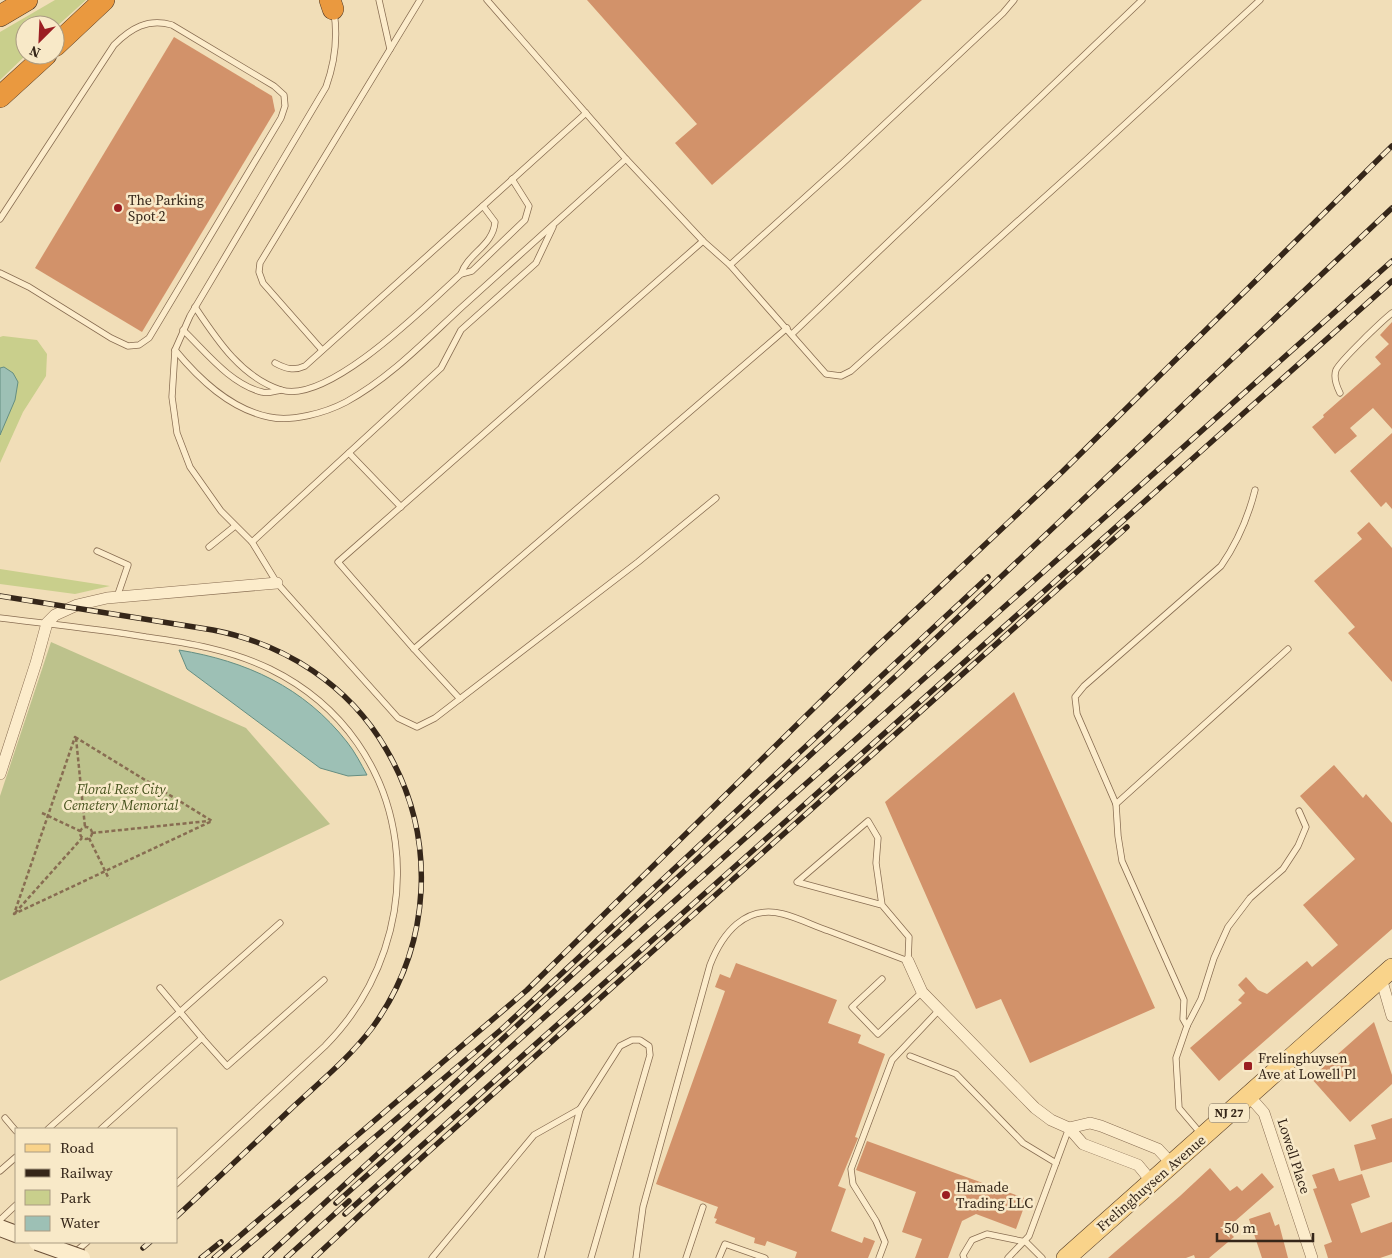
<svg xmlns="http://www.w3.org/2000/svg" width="1392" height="1258" viewBox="0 0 1392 1258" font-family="'Source Serif 4',serif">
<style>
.green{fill:#c9cf8c}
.cemetery{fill:#bdc28c}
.water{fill:#9dc0b5;stroke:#658e82}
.building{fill:#d2926a}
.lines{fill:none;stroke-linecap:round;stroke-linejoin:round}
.lane-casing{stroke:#886d52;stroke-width:7}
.street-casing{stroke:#886d52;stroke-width:12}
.secondary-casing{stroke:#694e36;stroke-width:18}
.primary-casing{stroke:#543b27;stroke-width:20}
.highway-casing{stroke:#543b27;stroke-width:22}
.path{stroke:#886d52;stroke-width:2.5;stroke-dasharray:4 2.5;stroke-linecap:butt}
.lane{stroke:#fceccb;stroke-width:5.5}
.street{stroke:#fceccb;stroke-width:11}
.secondary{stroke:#fceccb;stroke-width:16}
.primary{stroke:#f9d38a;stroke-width:19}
.highway{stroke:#ea993f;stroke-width:21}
.rail-casing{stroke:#352619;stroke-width:5.5}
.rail{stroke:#f8e9c8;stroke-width:4;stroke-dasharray:11;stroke-linecap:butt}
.secondary-bridge-casing{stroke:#694e36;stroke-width:18;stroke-linecap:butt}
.secondary-bridge{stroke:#fceccb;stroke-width:16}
.poi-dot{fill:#9b1e22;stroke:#f8e9c8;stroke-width:2}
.labels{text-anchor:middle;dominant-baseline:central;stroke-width:5;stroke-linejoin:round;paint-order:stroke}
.shield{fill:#f8e9c8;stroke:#70604e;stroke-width:1}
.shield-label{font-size:12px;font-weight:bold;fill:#352619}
.poi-label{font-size:14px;fill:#352619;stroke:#f8e9c8;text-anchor:start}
.park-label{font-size:14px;font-style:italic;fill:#47531e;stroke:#f8e9c8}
.street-label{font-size:14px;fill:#352619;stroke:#f8e9c8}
</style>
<rect width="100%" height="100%" fill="#f1deb8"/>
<g class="green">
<polygon points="55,0 86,0 55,28 55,25 25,25 26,55 0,80 0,32"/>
<polygon points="3,336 37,340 47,354 46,376 23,412 0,463 0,337"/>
<polygon points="0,569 110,586 75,594 0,584"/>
</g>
<polygon class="cemetery" points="51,642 246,728 330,824 0,981 0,796"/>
<g class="water">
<polygon points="4,367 13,373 18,382 15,400 0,435 0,368"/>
<path d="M179 650C246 661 304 687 347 742 355 752 361 764 367 775L348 776 320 768 187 669Z"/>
</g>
<g class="building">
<polygon points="587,0 922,0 712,185 675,143 697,124"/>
<polygon points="174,37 272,96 275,111 142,332 35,268"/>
<polygon points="1392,322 1392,429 1373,408 1350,428 1357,436 1335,454 1312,427 1324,417 1323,415 1381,364 1375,357 1389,344 1380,335"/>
<polygon points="1392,433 1392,509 1386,502 1381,507 1350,471"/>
<polygon points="1369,522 1392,548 1392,682 1348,633 1355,627 1314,581 1362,539 1357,533"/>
<polygon points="1014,692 1155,1008 1030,1063 1001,999 976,1009 885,802"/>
<polygon points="1334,765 1363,798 1366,794 1392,823 1392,929 1219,1081 1190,1048 1242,1003 1238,1000 1245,993 1238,985 1246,977 1258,990 1267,994 1307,961 1312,967 1338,945 1303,905 1355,859 1300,796"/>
<polygon points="736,963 837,1000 828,1023 861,1035 858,1043 885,1054 855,1137 858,1138 838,1186 846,1189 831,1231 862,1243 864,1237 875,1241 868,1258 795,1258 797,1252 767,1241 765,1246 754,1243 755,1238 715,1223 717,1219 714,1218 718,1207 656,1184 725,991 715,987 720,974 730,978"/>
<polygon points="1374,1022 1392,1075 1392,1084 1350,1122 1311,1078"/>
<polygon points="1392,1118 1392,1162 1361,1171 1354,1145 1376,1139 1371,1125"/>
<polygon points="867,1141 1027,1199 1016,1229 976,1214 962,1221 948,1258 915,1258 922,1239 902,1232 916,1192 856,1170"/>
<polygon points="1210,1168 1230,1191 1237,1186 1242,1191 1262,1173 1274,1187 1226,1229 1234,1237 1209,1258 1195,1258 1194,1255 1186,1258 1108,1258 1180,1196"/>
<polygon points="1334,1168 1339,1181 1362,1174 1370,1197 1351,1204 1361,1233 1392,1222 1392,1254 1380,1258 1328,1258 1324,1245 1332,1242 1313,1189 1317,1188 1312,1175"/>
<polygon points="1270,1212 1275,1226 1279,1224 1288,1258 1262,1258 1249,1219"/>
</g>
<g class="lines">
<defs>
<g id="lane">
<polyline points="379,0 390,49"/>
<polyline points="487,0 626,159 703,241 730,265 826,374 841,376 851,371 1086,160 1260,0"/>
<path d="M334 12C338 38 335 62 326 87L190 316 175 350 172 397 177 433 190 467 221 511 252 542 277 583 398 718 417 727 435 718 638 562 716 498"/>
<path d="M0 219 114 45C131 28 148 18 172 25L274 86 284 95 285 106 281 118 149 338 139 345 128 346 111 338 29 287 0 273"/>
<polyline points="703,241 338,562 414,649 787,328"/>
<polyline points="730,265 843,163 1003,13 1014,0"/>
<path d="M461 274C468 253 493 246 495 222L483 206"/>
<path d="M195 307C217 340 241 377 281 390 328 405 427 305 461 274L472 271 525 220 529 206 512 179"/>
<path d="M183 330C206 352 230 384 262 392 267 394 275 391 281 390"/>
<polyline points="792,334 1142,0"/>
<path d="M175 350C199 379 230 409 269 417 292 422 325 413 346 402 390 378 426 340 463 306 517 257 571 208 626 159"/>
<polyline points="322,350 263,283 259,272 260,263 420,0"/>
<path d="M275 363C286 369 294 371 305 366L586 113"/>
<path d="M1340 393C1337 387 1333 378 1336 370 1340 361 1382 321 1392 313"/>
<polyline points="349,453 401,507"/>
<polyline points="252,542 441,368 461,330 536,263 553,227"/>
<polyline points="209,547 235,526"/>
<polyline points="97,551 128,565 117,597"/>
<path d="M0 618C49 624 98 629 146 637 189 643 231 650 270 669 419 742 437 933 325 1046L176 1184"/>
<polyline points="414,649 460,699"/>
<polyline points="1116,804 1288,649"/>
<polyline points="882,979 852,1007 878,1034 922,992"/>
<polyline points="160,988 202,1038"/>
<path d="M1187 1026 1183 1019 1184 1000 1122 861 1118 836 1116 804 1077 714 1075 697 1084 686 1221 566C1237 543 1248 518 1255 490"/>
<polyline points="910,1056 956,1074 1023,1143 1056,1163"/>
<polyline points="5,1118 16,1131"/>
<polyline points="48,1129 280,923"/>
<polyline points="101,1129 202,1038 227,1066 324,980"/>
<polyline points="1202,1135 1179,1108 1176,1058 1187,1026 1201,999 1214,958 1228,927 1250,898 1283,869 1298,846 1306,827 1299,811"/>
<polyline points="0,1171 16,1157"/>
<polyline points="0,1220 16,1205"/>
<polyline points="74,1253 87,1242"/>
<polyline points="432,1258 534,1135 580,1109 620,1046 632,1040 640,1040 649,1046 650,1055 591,1258"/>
<polyline points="541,1258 580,1109"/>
<path d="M636 1258 643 1207 710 965C722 934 745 904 783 914 799 918 814 926 829 931 855 941 881 951 908 961L909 937 882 905 797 882 868 821 878 838 876 863 882 905"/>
<polyline points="686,1258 703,1207"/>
<polyline points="719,1258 725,1244 765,1258"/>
<polyline points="879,1258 885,1242 876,1221 853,1184 851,1169 892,1060 940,1009"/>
<polyline points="964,1258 963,1255 972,1240 987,1234 1026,1242 1042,1258"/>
<polyline points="1008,1258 1029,1236 1069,1128"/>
</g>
<g id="street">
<polyline points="0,774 36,663 47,623 55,615 77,605 107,598 277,583"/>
<polyline points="908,961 922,992 1035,1108 1051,1120 1069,1128 1083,1144 1138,1165 1152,1182"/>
<polyline points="1381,978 1392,1016"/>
<polyline points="1249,1096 1264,1113 1312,1258"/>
<polyline points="1069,1128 1090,1123 1101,1126 1158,1149 1172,1164"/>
</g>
<polyline id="secondary" points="0,1228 16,1234"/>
<polyline id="primary" points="1066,1258 1392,968"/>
<g id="highway">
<polyline points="330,0 333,9"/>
<polyline points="0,16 27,0"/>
<polyline points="55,46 104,0"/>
<polyline points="0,97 46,55"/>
</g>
</defs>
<use href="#lane" class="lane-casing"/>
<use href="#street" class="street-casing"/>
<use href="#secondary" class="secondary-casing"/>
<use href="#primary" class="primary-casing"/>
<use href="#highway" class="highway-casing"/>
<g class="path">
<polygon points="75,737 212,821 14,914"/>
<polyline points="76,738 85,827"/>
<polyline points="42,813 80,831"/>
<circle cx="86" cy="833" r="6"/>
<polyline points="92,833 208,821"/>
<polyline points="89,838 109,879"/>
<polyline points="15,913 82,838"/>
</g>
<use href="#lane" class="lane"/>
<use href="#street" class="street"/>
<use href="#secondary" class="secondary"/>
<use href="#primary" class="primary"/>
<use href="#highway" class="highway"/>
<defs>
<g id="rail">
<path d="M0 596 213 630C285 644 349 685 386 749 438 837 432 946 372 1028 350 1057 321 1081 294 1106 255 1143 216 1180 176 1217"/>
<polyline points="336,1203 1392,261"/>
<polyline points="345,1214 1392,281"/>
<polyline points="143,1248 150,1242"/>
<polyline points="201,1258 221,1242"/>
<polyline points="214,1258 527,990 871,652 1062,472 1392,146"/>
<polyline points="233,1258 503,1028 988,577"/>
<polyline points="265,1258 896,676 1392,208"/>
<polyline points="286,1258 349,1201"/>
<polyline points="314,1258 408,1170 1127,527"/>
</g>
</defs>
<use href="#rail" class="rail-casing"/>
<use href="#rail" class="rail"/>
<defs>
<polyline id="secondary-bridge" points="37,1242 82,1258"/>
</defs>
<use href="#secondary-bridge" class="secondary-bridge-casing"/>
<use href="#secondary-bridge" class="secondary-bridge"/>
</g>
<g class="poi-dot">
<circle cx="118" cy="208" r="5"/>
<rect x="1243" y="1061" width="10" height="10" rx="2.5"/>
<circle cx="946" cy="1195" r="5"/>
</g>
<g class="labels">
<rect class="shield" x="1209" y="1103.5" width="40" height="19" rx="4"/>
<g class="shield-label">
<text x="1229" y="1113">NJ 27</text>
</g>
<g class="poi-label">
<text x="128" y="200">The Parking<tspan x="128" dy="16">Spot 2</tspan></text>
<text x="1258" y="1058">Frelinghuysen<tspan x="1258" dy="16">Ave at Lowell Pl</tspan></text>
<text x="956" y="1187">Hamade<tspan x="956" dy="16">Trading LLC</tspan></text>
</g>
<g class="park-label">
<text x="121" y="789">Floral Rest City<tspan x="121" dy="16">Cemetery Memorial</tspan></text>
</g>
<g class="street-label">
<text transform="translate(1294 1156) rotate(72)">Lowell Place</text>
<text transform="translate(1151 1183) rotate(-41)">Frelinghuysen Avenue</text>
</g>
</g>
<rect x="15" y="1128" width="162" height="115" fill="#f8e9c8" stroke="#aa9b82"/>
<rect x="25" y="1144" width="25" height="8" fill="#f9d38a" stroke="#aa9b82"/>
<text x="60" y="1153" font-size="15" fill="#352619">Road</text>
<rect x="25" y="1169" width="25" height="8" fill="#352619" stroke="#aa9b82"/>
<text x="60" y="1178" font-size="15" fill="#352619">Railway</text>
<rect x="25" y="1190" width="25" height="15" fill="#c9cf8c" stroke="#aa9b82"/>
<text x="60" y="1203" font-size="15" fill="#352619">Park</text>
<rect x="25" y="1216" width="25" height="15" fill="#9dc0b5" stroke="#aa9b82"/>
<text x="60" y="1228" font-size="15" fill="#352619">Water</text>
<g transform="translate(40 40) rotate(204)"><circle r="24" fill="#f8e9c8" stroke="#aa9b82"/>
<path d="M0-4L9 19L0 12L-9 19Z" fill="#9b1e22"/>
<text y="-8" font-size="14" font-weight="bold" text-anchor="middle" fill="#352619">N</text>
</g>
<path d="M1217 1233v8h96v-8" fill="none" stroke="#352619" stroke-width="2.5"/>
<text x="1224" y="1233" font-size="15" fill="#352619" stroke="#f8e9c8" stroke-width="4" paint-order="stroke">50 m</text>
</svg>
